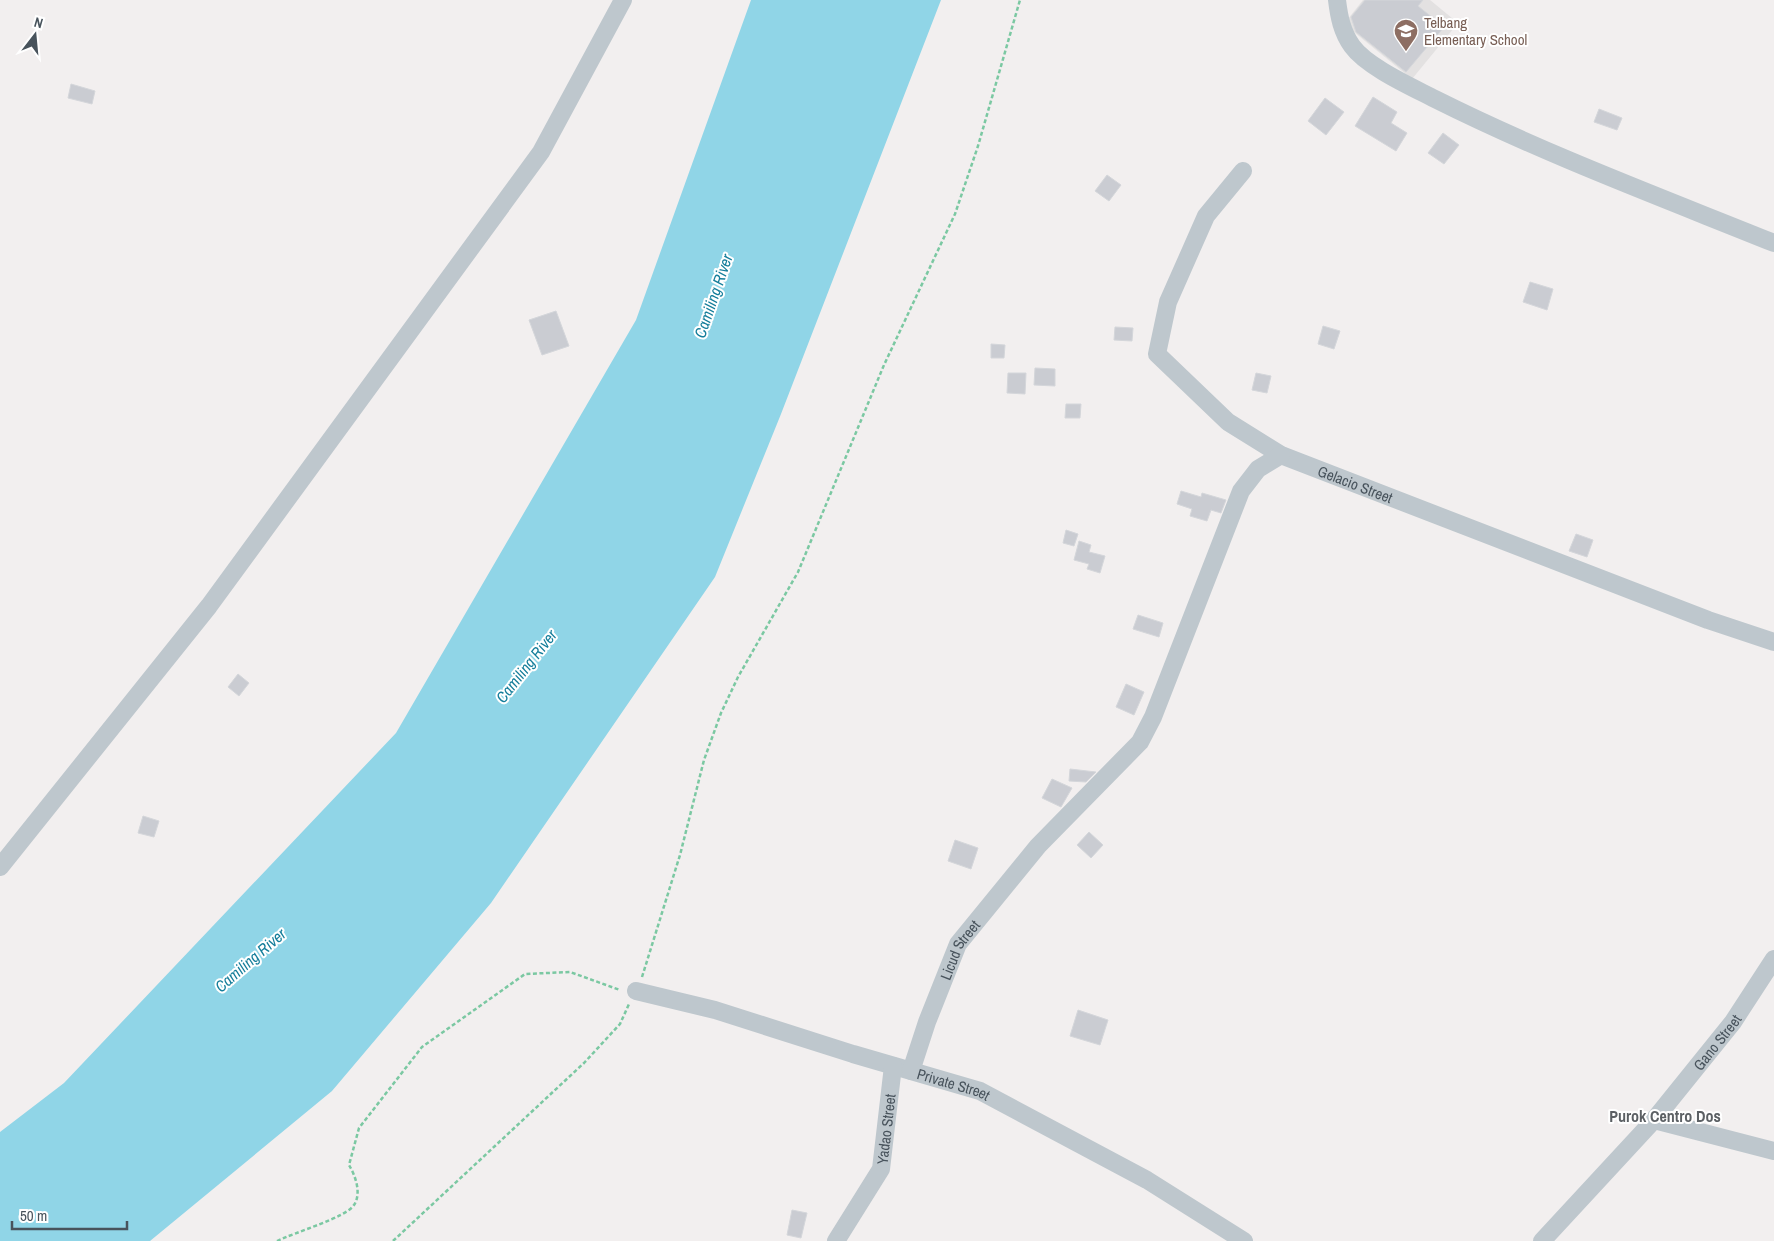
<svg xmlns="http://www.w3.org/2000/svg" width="1774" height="1241" viewBox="0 0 1774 1241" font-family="'Archivo Narrow',sans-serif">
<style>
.education{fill:#e3e1e1}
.water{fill:#90d5e7}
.building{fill:#caccd2;stroke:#d4d6da}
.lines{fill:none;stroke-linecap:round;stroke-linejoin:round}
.path{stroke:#7bc8a2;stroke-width:2.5;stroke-dasharray:4 2.5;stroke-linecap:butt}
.minor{stroke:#bec7cd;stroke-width:18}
.labels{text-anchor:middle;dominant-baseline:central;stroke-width:4;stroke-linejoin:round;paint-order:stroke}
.education-label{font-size:15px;fill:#785e54;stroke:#fff;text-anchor:start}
.street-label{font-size:15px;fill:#48535c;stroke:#fff}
.water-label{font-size:16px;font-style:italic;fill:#157e9b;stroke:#fff}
.neighbourhood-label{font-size:16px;font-weight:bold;fill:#5c6064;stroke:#fff}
</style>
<rect width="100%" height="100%" fill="#f2efef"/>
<polygon class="education" points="1363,0 1430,0 1458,23 1412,79 1344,24"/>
<polygon class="water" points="751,0 941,0 781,414 715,577 491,903 332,1091 150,1241 0,1241 0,1132 64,1083 396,733 636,320"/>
<g class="building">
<polygon points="1365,0 1423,0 1418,6 1444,27 1406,72 1356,32 1351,17"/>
<polygon points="71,84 95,91 92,104 68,98"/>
<polygon points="1373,97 1397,112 1391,123 1407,133 1396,151 1355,126"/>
<polygon points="1325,98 1344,112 1326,135 1308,121"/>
<polygon points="1599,109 1622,118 1617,130 1594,122"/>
<polygon points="1443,133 1459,145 1444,164 1428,153"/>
<polygon points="1107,175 1121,185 1109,201 1095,191"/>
<polygon points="1530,282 1553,289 1547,310 1523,302"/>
<polygon points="556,311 569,346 542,355 529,320"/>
<polygon points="1323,326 1340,331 1334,349 1318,344"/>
<polygon points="1115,327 1133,328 1132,341 1114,340"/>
<polygon points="991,344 1005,345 1004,358 991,358"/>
<polygon points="1035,368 1055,369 1055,386 1034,385"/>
<polygon points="1008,373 1026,373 1025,394 1007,393"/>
<polygon points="1256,373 1271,376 1267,393 1252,390"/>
<polygon points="1066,404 1081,404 1080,418 1065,418"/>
<polygon points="1181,491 1201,497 1202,493 1226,500 1221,513 1211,510 1207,521 1190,516 1192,509 1177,504"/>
<polygon points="1066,530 1078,534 1074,546 1063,543"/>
<polygon points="1576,534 1593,540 1587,557 1569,551"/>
<polygon points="1079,541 1091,545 1089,552 1105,556 1100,573 1087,569 1089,564 1074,560"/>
<polygon points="1138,615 1163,623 1159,637 1133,629"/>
<polygon points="238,674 249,683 239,696 228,687"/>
<polygon points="1126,684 1144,692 1134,715 1116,707"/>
<polygon points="1070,769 1096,772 1086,782 1069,781"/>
<polygon points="1052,779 1072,788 1061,807 1042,798"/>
<polygon points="143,816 159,821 154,837 138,833"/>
<polygon points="1089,832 1103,845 1091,858 1077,845"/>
<polygon points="955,840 978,848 971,869 948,861"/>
<polygon points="1078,1010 1108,1020 1100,1045 1070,1036"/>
<polygon points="792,1210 807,1213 801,1238 787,1235"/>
</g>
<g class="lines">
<g class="path">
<polyline points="642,977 680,855 704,760 721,713 738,677 798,572 884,365 955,214 978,146 1020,0"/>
<path d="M277 1241C293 1233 347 1217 354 1205 362 1193 355 1175 349 1165L359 1128 422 1047 525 974 570 972 620 990"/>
<polyline points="393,1241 584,1063 620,1024 629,1004"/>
</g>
<g class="minor">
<path d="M1337 0C1339 17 1342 32 1352 46 1367 67 1412 87 1435 99 1545 154 1660 197 1774 243"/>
<path id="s1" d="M1243 171 1206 216 1168 302 1157 354 1228 422 1281 455 1708 620 1774 642"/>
<polyline points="0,867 209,606 541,152 623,0"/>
<path id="s2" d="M636 991 715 1010 853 1054 980 1091 1147 1180 1244 1241"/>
<path id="s3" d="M911 1071 927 1022 958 944 1038 846 1140 742 1153 717 1241 491 1258 469 1281 455"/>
<polyline points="1654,1120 1774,1151"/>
<path id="s4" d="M836 1241 881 1169 893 1066"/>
<path id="s5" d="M1542 1241 1654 1120 1733 1022 1774 959"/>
</g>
</g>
<defs>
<symbol id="school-pin" viewBox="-11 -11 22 30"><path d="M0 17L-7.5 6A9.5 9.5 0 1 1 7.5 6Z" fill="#8d6e63" stroke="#fff"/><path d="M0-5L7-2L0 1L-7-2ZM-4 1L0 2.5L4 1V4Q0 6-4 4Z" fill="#fff"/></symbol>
</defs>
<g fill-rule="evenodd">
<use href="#school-pin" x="1392" y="17" width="28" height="38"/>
</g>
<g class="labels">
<g class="education-label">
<text x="1424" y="22">Telbang<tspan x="1424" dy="17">Elementary School</tspan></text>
</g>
<g class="street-label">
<text stroke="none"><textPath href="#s1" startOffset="446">Gelacio Street</textPath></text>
<text stroke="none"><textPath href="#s3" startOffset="131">Licud Street</textPath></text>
<text stroke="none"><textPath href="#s5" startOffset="265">Gano Street</textPath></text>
<text stroke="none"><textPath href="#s2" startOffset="331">Private Street</textPath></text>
<text stroke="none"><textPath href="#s4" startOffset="125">Yadao Street</textPath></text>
</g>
<g class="water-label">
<text transform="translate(713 296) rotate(-71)">Camiling River</text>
<text transform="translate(526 666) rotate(-52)">Camiling River</text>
<text transform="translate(250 960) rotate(-41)">Camiling River</text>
</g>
<g class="neighbourhood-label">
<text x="1665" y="1116">Purok Centro Dos</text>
</g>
</g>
<g transform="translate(35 35) rotate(16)" stroke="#ffffff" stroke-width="4" paint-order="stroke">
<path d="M0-4L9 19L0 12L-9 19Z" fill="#48535c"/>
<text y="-8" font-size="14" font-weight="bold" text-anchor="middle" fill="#48535c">N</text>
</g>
<path d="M12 1221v8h115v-8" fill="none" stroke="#48535c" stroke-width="2.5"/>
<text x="20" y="1221" font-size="15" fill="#48535c" stroke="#ffffff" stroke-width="4" paint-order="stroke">50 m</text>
</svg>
